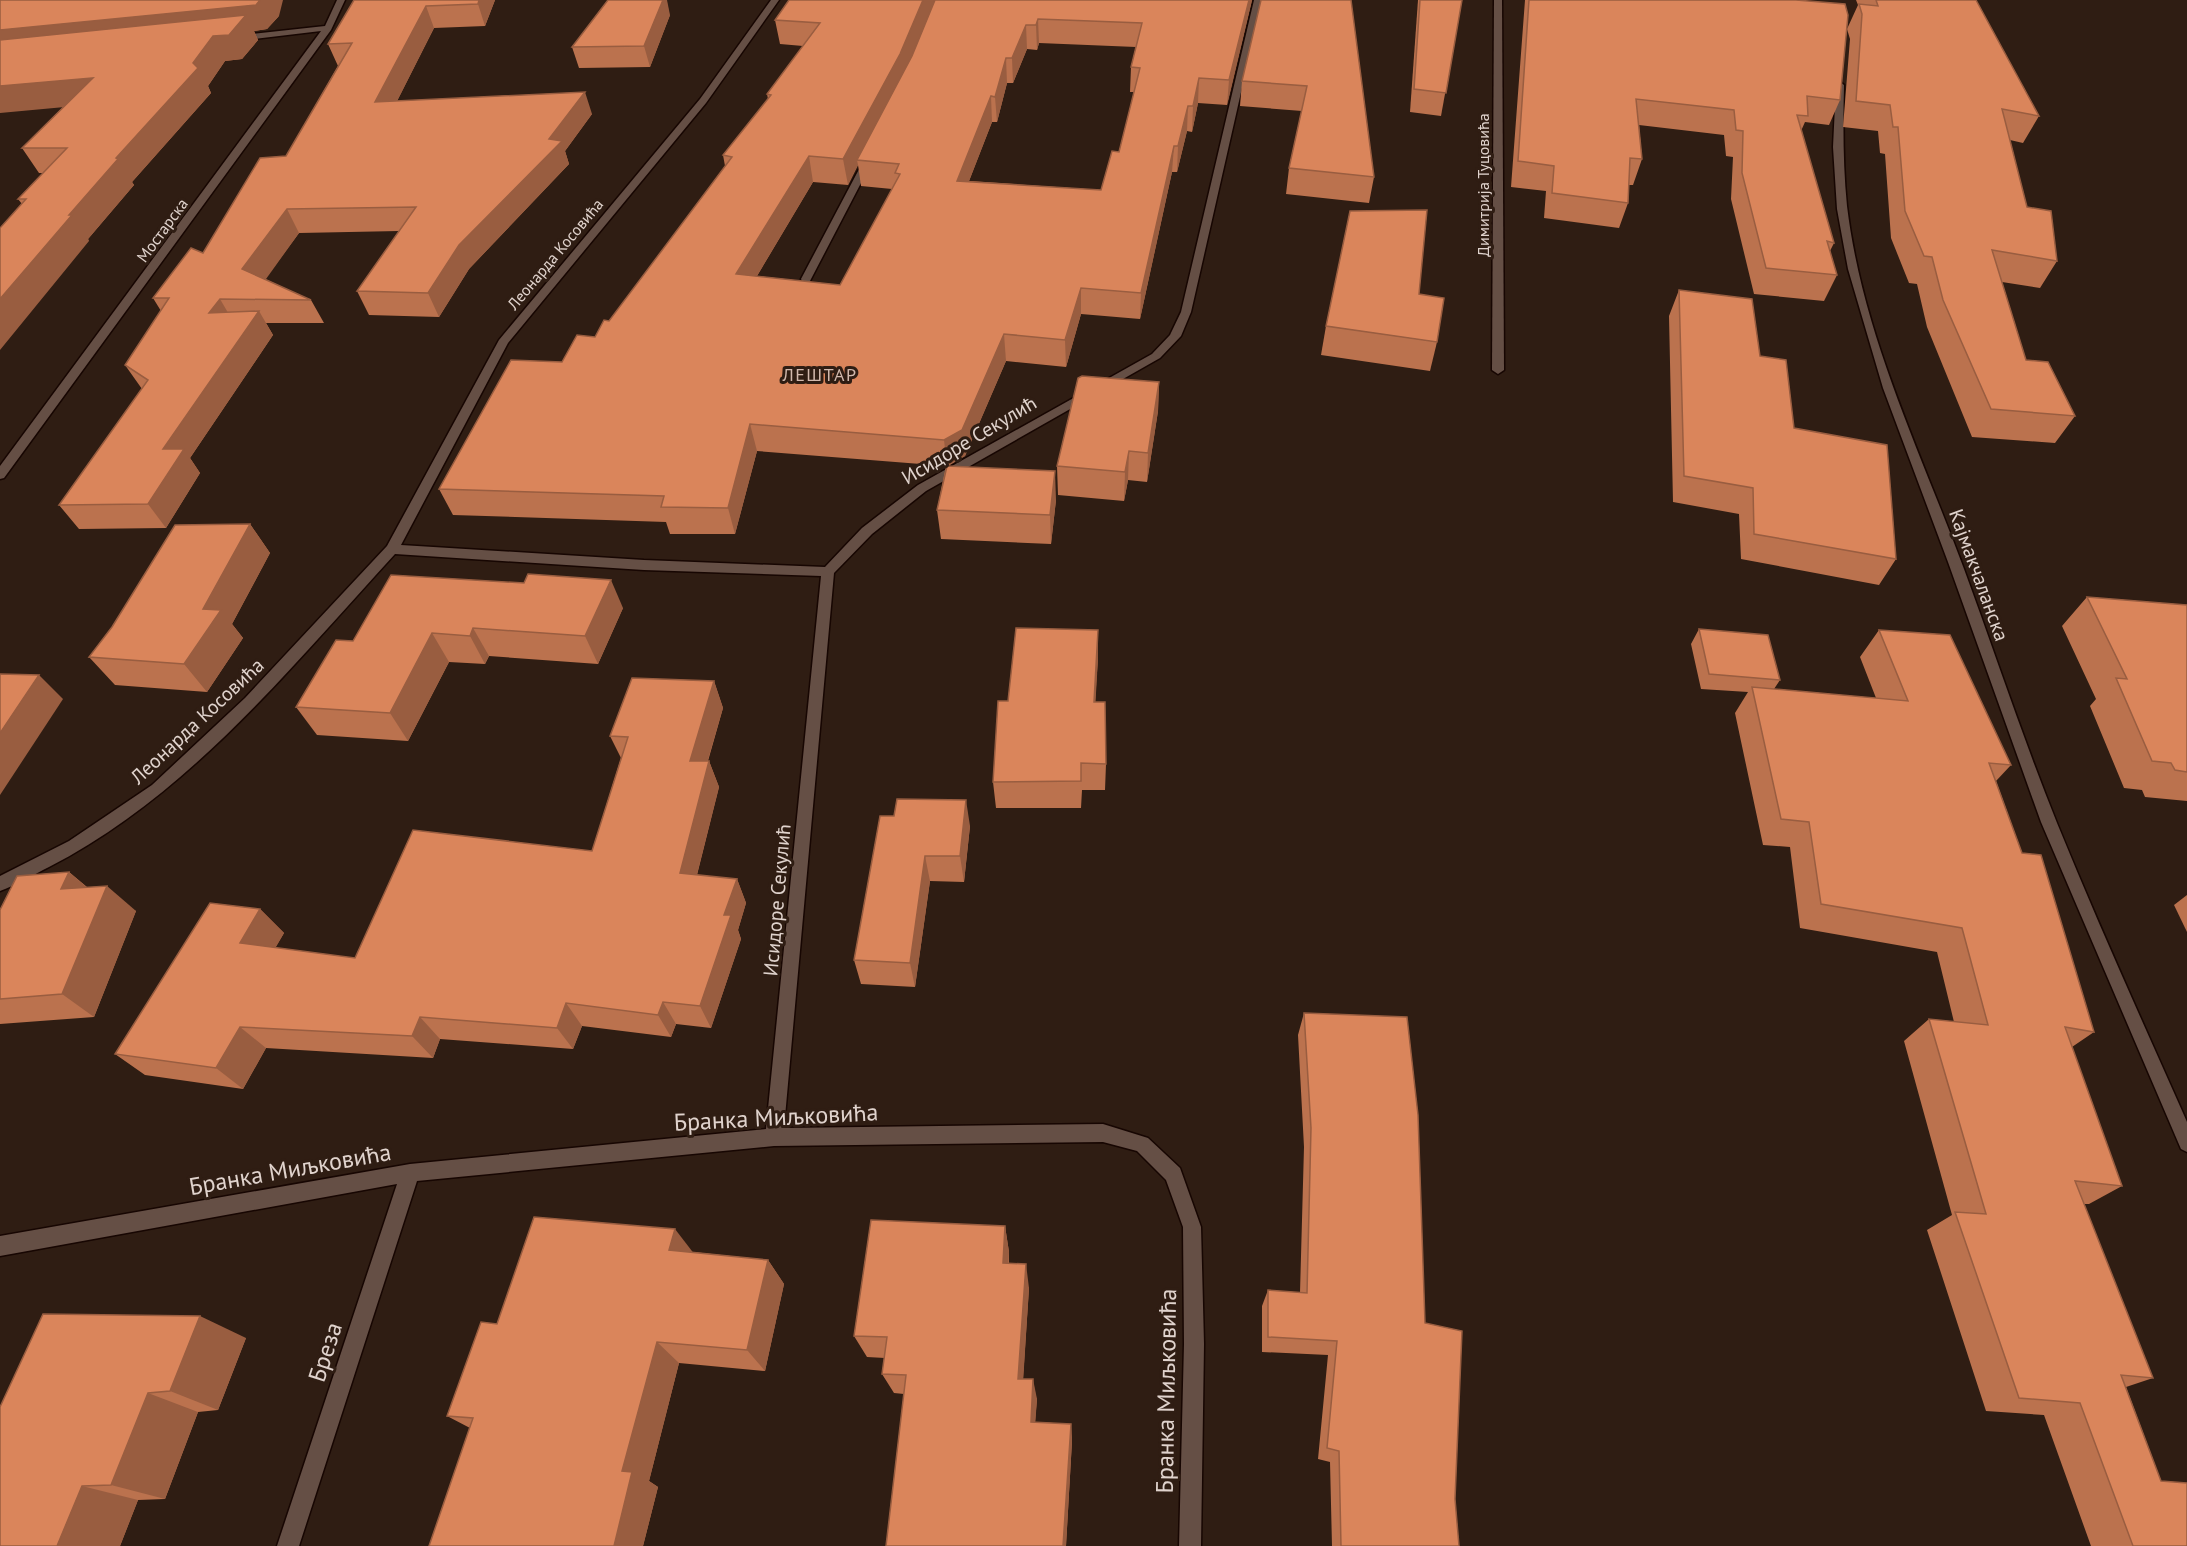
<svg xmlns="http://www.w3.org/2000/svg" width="2187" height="1546" viewBox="0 0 2187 1546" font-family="'PT Sans',sans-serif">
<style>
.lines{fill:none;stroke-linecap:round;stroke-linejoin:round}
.minor-casing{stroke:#170602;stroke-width:3}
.minor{fill:#654f45;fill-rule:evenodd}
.wall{fill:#bb724e;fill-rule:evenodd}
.shaded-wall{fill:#995d40}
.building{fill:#da855b;stroke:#995d40;stroke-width:1.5;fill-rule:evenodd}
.labels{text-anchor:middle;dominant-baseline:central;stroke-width:6;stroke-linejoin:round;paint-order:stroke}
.far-street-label{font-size:16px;fill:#e0d3cd;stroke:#2f1d13}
.far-quarter-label{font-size:18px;letter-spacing:1.5px;fill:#d2b9ad;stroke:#2f1d13}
.street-label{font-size:20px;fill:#e0d3cd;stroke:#2f1d13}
.near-street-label{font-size:24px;fill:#e0d3cd;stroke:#2f1d13}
</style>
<rect width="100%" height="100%" fill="#2f1d13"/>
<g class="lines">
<defs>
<g id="minor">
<polygon points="337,0 345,0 331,30 4,478 0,479 0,466 321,31 236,41 233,40 233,36 325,26"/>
<path d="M771 0H779L706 103 508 343 401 545 644 560 825 567 862 528 918 485 1152 354 1170 335 1181 312 1254 0H1262L1191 312 1181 336 1160 358 926 491 872 534 834 573 784 1128 1103 1124 1148 1138 1180 1168 1201 1227 1204 1344 1201 1546H1179L1184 1344 1183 1227 1166 1180 1137 1151 1103 1142 774 1146 417 1181 299 1546H277L397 1184 0 1256V1236L410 1164 766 1129 821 576 644 570 395 554C291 667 189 795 49 867 33 875 17 885 0 891V876L69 841 152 785 245 698 387 546 499 340 700 99Z"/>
<polygon points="1494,0 1502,0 1504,370 1498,374 1492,370"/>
<path d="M1840 82 1844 85C1843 126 1843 166 1847 206 1862 333 1920 451 1964 569 1995 653 2023 739 2057 823 2098 924 2143 1023 2187 1122V1152L2181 1149 2041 822 1948 562 1883 388 1848 269 1837 209 1833 147 1836 85Z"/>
<polygon points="866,156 874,158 811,279 810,281 802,281 801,279"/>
</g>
</defs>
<use href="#minor" class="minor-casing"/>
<use href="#minor" class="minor"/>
</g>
<g class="wall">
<polygon points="354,0 495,0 485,26 434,28 397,101 592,114 565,151 569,164 469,269 439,317 369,315 357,291 399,231 299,233 265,279 311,300 324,323 266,323 273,335 190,458 200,473 166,528 79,529 59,505 142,389 125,365 161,311 153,298 203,253 286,156 338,66 328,44"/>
<path d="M789 0H1252L1227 105 1198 103 1192 132 1187 131 1177 172H1172L1140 319 1081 314 1066 367 1006 361 965 456 948 466 1056 500 1051 544 941 539 937 510 946 466 757 451 735 534H670L666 522 453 515 439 489 562 362 595 337 609 321 725 166 723 155 768 99 767 94 803 46 780 44 775 20ZM1039 43 1136 47 1131 67 1130 92H1134L1119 152 1101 190 969 181 992 122H997L1007 83H1013L1027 49 1037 50ZM858 165 861 186 892 189 840 285 757 276 813 182 848 185Z"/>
<polygon points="1261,0 1374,177 1369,203 1286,194 1289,168 1302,111 1240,106 1242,81"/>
<polygon points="1418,0 1462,0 1441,116 1410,112"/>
<polygon points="1525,0 1796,0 1840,100 1829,125 1805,122 1801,131 1834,243 1830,251 1837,275 1824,301 1754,294 1731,199 1733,157 1726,156 1724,135 1639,125 1642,159 1633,185 1629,185 1628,203 1619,228 1544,218 1546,191 1511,187"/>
<polygon points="1856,0 1976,0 2039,116 2023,143 2010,140 2027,207 2057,261 2040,288 2002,282 2026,360 2075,416 2055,443 1972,437 1927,327 1917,284 1909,283 1891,238 1885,154 1880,153 1878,131 1843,127 1850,39 1847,29 1858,5"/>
<polygon points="670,15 650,67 579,68 572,47"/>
<polygon points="279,16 267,29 254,31 258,40 242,59 225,61 208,86 211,93 132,182 134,185 88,239 89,241 22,204 18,199 43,173 39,173 22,148 63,107"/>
<polygon points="1679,290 1760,356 1794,428 1896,559 1879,585 1741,559 1739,514 1673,502 1669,316"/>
<polygon points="1326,326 1437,342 1430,371 1321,355"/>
<polygon points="1159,382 1158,411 1147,482 1128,480 1124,501 1058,495 1057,466"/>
<polygon points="250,524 270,553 232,624 243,638 207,692 115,685 89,657"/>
<polygon points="2087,597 2187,605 2187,801 2145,797 2142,790 2124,788 2090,706 2096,699 2062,626"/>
<polygon points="623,608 598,664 489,656 485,664 449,662 408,741 317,735 296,707 353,641"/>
<polygon points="1699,629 1780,680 1774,689 1876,698 1860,657 1879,630 2011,765 1996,781 2022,853 2094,1032 2072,1047 2122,1186 2089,1204 2084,1204 2153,1378 2126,1387 2161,1481 2187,1546 2091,1546 2044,1415 1986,1411 1927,1230 1952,1215 1904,1041 1929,1019 1954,1022 1937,952 1800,928 1790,847 1763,845 1735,713 1748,692 1701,689 1691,644"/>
<polygon points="1098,630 1098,658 1095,702 1106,764 1105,790 1082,790 1081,808 996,808 993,782 1008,701"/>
<polygon points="714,681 723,708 708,761 709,761 719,787 697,875 737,879 746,903 738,930 741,939 711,1028 676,1024 671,1037 582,1026 573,1049 440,1039 433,1058 266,1048 243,1089 145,1075 115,1054 260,909 284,933 275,948 355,958 592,851 621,758 610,736"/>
<polygon points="880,816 970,826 964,882 930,881 915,987 861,984 854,960"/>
<polygon points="69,872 87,887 136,911 94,1017 0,1024 0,910"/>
<polygon points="2187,895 2187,932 2174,905"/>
<polygon points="1304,1013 1425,1323 1455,1499 1459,1546 1332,1546 1330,1462 1318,1459 1328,1355 1262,1352 1262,1306 1268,1290 1300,1293 1304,1147 1298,1035"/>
<polygon points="1005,1226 1009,1252 1009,1263 1029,1288 1023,1379 1037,1399 1035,1422 1071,1424 1072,1441 1066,1546 886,1546 904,1394 894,1393 882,1374 885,1358 867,1357 854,1336"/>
<polygon points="693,1252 768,1260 784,1284 765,1371 679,1363 649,1481 658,1487 643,1546 429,1546 470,1428 447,1416 497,1324"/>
<polygon points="246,1338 218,1410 198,1412 165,1499 138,1500 120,1546 0,1407"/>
</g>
<g class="shaded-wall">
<polygon points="260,0 283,0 279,16 267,29 254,31 258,40 242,59 225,61 208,86 211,93 132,182 134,185 88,239 89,241 0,350 0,299 193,63 213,36 0,56 0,30"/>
<polygon points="479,0 495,0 485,26 478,4"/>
<polygon points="663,0 667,0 670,15 650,67 644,46"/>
<polygon points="923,0 936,0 903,79 857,160 858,165 848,185 843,159"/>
<polygon points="1249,0 1252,0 1227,105 1229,80"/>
<polygon points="426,6 434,28 385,125 375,102"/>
<polygon points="1038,19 1039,43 1037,50 1036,25"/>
<polygon points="1026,25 1027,49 1013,83 1012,58"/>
<polygon points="1006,58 1007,83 997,122 995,97"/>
<polygon points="93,78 108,103 0,113 0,86"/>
<polygon points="1199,78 1198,103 1192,132 1193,106"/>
<polygon points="585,92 592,114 565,151 569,164 469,269 439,317 428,293 459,245 549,139"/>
<polygon points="991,96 992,122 959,207 957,181"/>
<polygon points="1188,106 1187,131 1177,172 1178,146"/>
<polygon points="1174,146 1172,172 1140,319 1141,293"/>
<polygon points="809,156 813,182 742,301 736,274"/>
<polygon points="287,209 299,233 256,293 242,269"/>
<polygon points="1081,288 1081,314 1066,367 1065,340"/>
<polygon points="220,299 234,323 209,313"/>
<polygon points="259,311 273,335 190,458 200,473 166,528 148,504 163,449"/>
<polygon points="1004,334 1006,361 965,456 947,466 944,440"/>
<polygon points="1159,382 1158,411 1147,482 1148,453"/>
<polygon points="750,424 757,451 735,534 728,508"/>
<polygon points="1129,451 1128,480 1124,501 1125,472"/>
<polygon points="1055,471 1056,500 1051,544 1050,515"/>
<polygon points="250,524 270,553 232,624 243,638 207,692 184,664 203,609"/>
<polygon points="611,580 623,608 598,664 585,636"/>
<polygon points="473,628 489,656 485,664 470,636"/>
<polygon points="1098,630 1098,658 1094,729 1094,702"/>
<polygon points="432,633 449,662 408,741 390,713"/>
<polygon points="39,675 63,699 0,795 0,733"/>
<polygon points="714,681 723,708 700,787 690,761"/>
<polygon points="709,761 719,787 691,898 680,873"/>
<polygon points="966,800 970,826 964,882 960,856"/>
<polygon points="925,856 930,881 915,987 910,963"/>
<polygon points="69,872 98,897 61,889"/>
<polygon points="737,879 746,903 738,930 741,939 711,1028 700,1006 724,915"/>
<polygon points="107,886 136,911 94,1017 62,994"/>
<polygon points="260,909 284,933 265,966 240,943"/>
<polygon points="663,1002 676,1024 671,1037 658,1015"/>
<polygon points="566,1003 582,1026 573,1049 557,1028"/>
<polygon points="420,1017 440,1039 433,1058 412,1036"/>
<polygon points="240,1027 266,1048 243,1089 216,1068"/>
<polygon points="1005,1226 1009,1252 1007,1288 1003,1263"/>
<polygon points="675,1229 695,1255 669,1250"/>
<polygon points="768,1260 784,1284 765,1371 747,1350"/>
<polygon points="1026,1264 1029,1288 1022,1398 1018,1379"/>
<polygon points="200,1316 246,1338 218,1410 170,1391"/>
<polygon points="657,1342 679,1363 649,1481 658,1487 643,1546 614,1546 622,1471"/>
<polygon points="1033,1379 1037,1399 1034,1440 1031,1422"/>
<polygon points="148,1393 198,1412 165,1499 111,1485"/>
<polygon points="1071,1424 1072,1441 1066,1546 1063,1546"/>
<polygon points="82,1486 138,1500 120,1546 57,1546"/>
</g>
<g class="building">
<polygon points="0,0 260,0 256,5 0,30"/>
<polygon points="354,0 479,0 478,4 426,6 375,102 585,92 549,139 562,141 459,245 428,293 357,291 416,207 287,209 242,269 311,300 220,299 209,313 259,311 163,449 184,449 148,504 59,505 148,380 125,365 169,298 153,298 191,248 203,253 260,158 286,156 352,43 328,44"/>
<polygon points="608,0 663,0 644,46 572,47"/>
<path d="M789 0H923L900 54 843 159 809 156 736 274 840 285 900 174 895 173 899 164 857 160 912 56 935 0H1249L1229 80 1199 78 1193 106H1188L1178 146H1174L1141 293 1081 288 1065 340 1004 334 962 430 944 440 750 424 728 508 661 507 664 496 439 489 511 360 562 362 577 335 595 337 604 320 609 321 732 157 723 155 771 95 767 94 820 23 775 20ZM1038 19 1142 23 1131 67 1140 68 1119 152 1112 151 1101 190 957 181 991 96 995 97 1006 58H1012L1026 25H1036Z"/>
<polygon points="1261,0 1351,0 1374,177 1289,168 1307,86 1242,81"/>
<polygon points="1420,0 1462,0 1446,93 1414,89"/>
<polygon points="1529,0 1796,0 1845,4 1848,15 1840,100 1807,96 1808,116 1797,115 1834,243 1827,241 1837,275 1766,268 1742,173 1743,131 1736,130 1734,110 1636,99 1642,159 1630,158 1628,203 1552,193 1554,166 1518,161"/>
<polygon points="1876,0 1976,0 2039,116 2002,109 2027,207 2051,211 2057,261 1992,250 2026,360 2048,362 2075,416 1991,409 1943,300 1932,257 1924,256 1905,211 1898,127 1893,127 1890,105 1856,101 1862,14 1859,4 1878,6"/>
<polygon points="246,15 229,35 213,36 193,63 198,68 116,158 118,159 69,215 72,215 0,299 0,228 26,199 18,199 67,148 22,148 93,78 0,86 0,40"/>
<polygon points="1427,210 1419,294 1444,298 1437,342 1326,326 1350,211"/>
<polygon points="1679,290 1752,299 1760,356 1786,360 1794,428 1887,445 1896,559 1754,534 1753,488 1684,476"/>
<polygon points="1082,376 1159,382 1148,453 1129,451 1125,472 1057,466 1078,378"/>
<polygon points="947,466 1055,471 1050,515 937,510"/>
<polygon points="250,524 203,609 221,610 184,664 89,657 112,627 175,525"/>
<polygon points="528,574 611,580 585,636 473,628 470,636 432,633 390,713 296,707 336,640 353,641 391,575 524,583"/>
<polygon points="2087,597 2187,605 2187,772 2175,770 2171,763 2152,761 2116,678 2127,679"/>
<polygon points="1016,628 1098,630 1094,702 1105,702 1106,764 1081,763 1081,781 993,782 998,701 1008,701"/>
<polygon points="1699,629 1768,635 1780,680 1709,674"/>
<polygon points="1879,630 1950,635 2011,765 1989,763 2022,853 2041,855 2094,1032 2065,1027 2122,1186 2075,1181 2153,1378 2121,1375 2161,1481 2187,1483 2187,1546 2133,1546 2080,1403 2019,1398 1955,1212 1986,1214 1929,1019 1988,1025 1962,928 1821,904 1809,822 1781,819 1752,687 1908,701"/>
<polygon points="0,674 39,675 0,733"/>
<polygon points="632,678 714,681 690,761 709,761 680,873 737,879 724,915 731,915 700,1006 663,1002 658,1015 566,1003 557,1028 420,1017 412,1036 240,1027 216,1068 115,1054 210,903 260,909 240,943 355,958 413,830 592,851 628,737 610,736"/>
<polygon points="897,799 966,800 960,856 925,856 910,963 854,960 880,816 894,816"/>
<polygon points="69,872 61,889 107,886 62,994 0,999 0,910 17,876"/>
<polygon points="1304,1013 1407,1017 1418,1115 1425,1323 1462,1331 1455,1499 1459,1546 1341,1546 1339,1451 1327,1448 1337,1341 1268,1337 1268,1290 1307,1293 1311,1128"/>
<polygon points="534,1217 675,1229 669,1250 768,1260 747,1350 657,1342 622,1471 632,1472 614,1546 429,1546 473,1418 447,1416 481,1322 497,1324"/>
<polygon points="871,1220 1005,1226 1003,1263 1026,1264 1018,1379 1033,1379 1031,1422 1071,1424 1063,1546 886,1546 906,1375 882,1374 887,1337 854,1336"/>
<polygon points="43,1314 200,1316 170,1391 148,1393 111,1485 82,1486 57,1546 0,1546 0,1407"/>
</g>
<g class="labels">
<g class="far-street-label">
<text transform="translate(1483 185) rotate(-90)">Димитрија Туцовића</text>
<text transform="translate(162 230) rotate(-54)">Мостарска</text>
<text transform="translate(555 254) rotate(-50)">Леонарда Косовића</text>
</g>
<g class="far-quarter-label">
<text x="820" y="374">ЛЕШТАР</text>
</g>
<g class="street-label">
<text transform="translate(969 440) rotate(-31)">Исидоре Секулић</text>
<text transform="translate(1979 575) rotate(70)">Кајмакчаланска</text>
<text transform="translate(197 721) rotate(-43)">Леонарда Косовића</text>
<text transform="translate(777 900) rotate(-85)">Исидоре Секулић</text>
</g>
<g class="near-street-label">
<text transform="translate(776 1117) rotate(-3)">Бранка Миљковића</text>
<text transform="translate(290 1169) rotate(-10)">Бранка Миљковића</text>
<text transform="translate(325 1352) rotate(-72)">Бреза</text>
<text transform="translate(1166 1391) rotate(-89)">Бранка Миљковића</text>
</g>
</g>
</svg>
